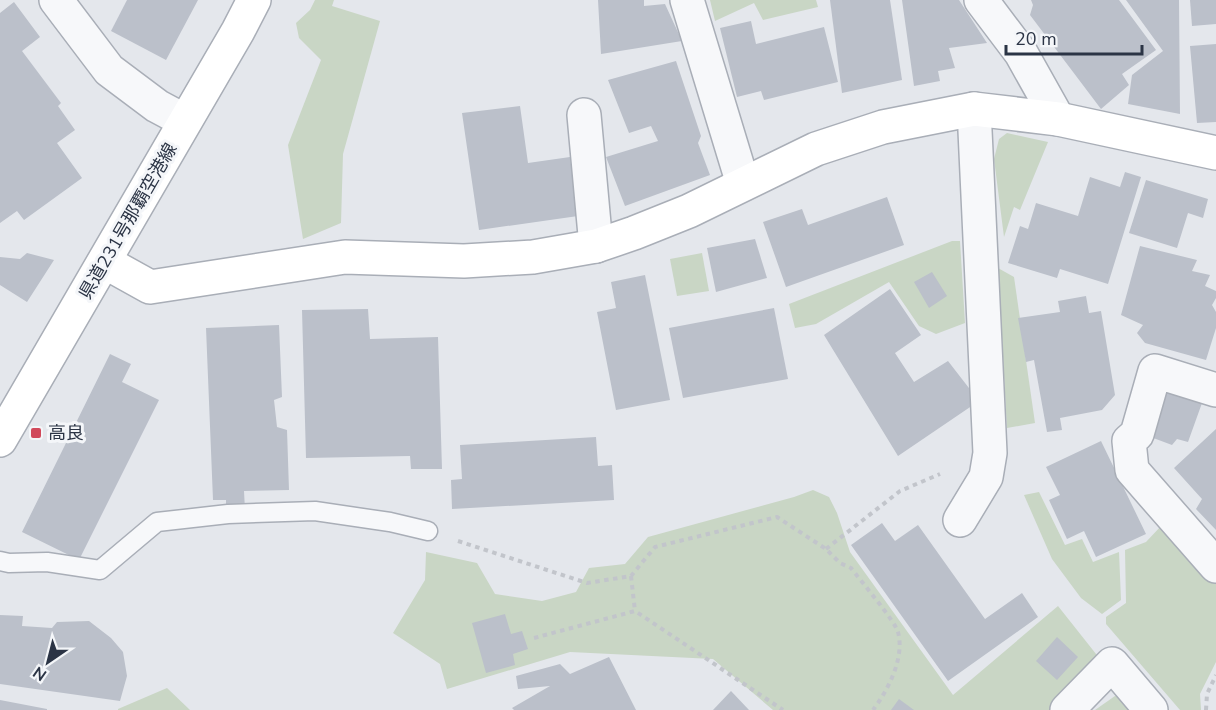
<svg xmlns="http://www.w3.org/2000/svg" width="1216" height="710" viewBox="0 0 1216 710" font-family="'Nunito Sans','Noto Sans JP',sans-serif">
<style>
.green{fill:#c9d6c5}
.building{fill:#bbc0ca}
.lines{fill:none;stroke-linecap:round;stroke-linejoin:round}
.lane-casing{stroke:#a9aeb7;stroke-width:21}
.street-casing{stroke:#a9aeb7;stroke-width:36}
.secondary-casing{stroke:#a9aeb7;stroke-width:36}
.path{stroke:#c2c5cb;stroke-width:4;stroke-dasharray:4.5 4.5;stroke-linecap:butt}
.lane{stroke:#f7f8fa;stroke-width:18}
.street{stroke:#f7f8fa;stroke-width:33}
.secondary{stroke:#fff;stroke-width:33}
.poi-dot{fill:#d1495b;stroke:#f4f6f9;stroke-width:2}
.labels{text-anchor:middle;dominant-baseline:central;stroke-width:6;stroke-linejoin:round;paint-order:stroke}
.street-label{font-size:18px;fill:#2b3445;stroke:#f4f6f9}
.poi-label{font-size:18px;fill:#2b3445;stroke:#f4f6f9;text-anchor:start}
</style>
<rect width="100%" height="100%" fill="#e4e7ec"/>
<g class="green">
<polygon points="315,0 334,0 332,6 380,21 343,154 341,223 303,239 288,145 321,60 299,38 296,23 310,10"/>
<polygon points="710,0 816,0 818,7 763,20 754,3 715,21"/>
<polygon points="1007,133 1048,142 1020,210 1014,207 1004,237 994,159 999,139"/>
<polygon points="952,241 960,241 965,323 936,334 919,326 889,282 816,324 795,328 789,304"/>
<polygon points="702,253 709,291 677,296 670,259"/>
<polygon points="998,268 1014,277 1035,423 1007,428"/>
<polygon points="813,490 829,497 837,513 850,552 953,695 1058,606 1100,659 1052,710 773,710 713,659 570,652 447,689 440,664 393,633 425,580 426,552 477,563 495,594 542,601 576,592 589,568 625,564 648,537 794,497"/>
<polygon points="1039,492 1065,545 1082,539 1093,562 1119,552 1121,600 1102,614 1081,598 1052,559 1024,495"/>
<polygon points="1162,525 1216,583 1216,662 1200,694 1201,710 1180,710 1106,624 1106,617 1126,603 1125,550 1146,542"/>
<polygon points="167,688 190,710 118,710 118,709"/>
<polygon points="1115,696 1128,699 1136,710 1095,710"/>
</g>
<g class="building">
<polygon points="127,0 198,0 166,60 111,31"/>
<polygon points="598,0 644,0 644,6 665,4 682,41 601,54"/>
<polygon points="830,0 890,0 902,80 842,93"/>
<polygon points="902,0 959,0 987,43 949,48 955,68 938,71 940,81 914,86"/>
<polygon points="1031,0 1119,0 1156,50 1122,74 1129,85 1101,109 1030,15 1033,5"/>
<polygon points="1126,0 1179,0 1180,114 1128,104 1132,75 1163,51"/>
<polygon points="1190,0 1216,0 1216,24 1192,26"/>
<polygon points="14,2 40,37 22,51 61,103 58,106 75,130 57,143 82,178 24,220 17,211 0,223 0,13"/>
<polygon points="751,21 756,44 824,27 838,82 764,100 761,91 737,97 720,28"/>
<polygon points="1216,44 1216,122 1197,123 1190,46"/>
<polygon points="676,61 701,136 698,143 710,175 625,206 606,157 658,141 651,126 629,133 608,80"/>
<polygon points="520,106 528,163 570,157 578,216 479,230 462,113"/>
<polygon points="1125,172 1141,177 1108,284 1060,269 1057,278 1008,263 1020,226 1028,229 1036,203 1078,216 1090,177 1120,187"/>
<polygon points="1146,180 1208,199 1203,218 1188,213 1177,248 1129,233"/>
<polygon points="887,197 904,245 786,287 763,222 802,209 808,225"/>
<polygon points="755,239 767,278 716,292 707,248"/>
<polygon points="1140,246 1197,260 1192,271 1210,275 1205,286 1216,291 1216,298 1212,305 1216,312 1216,328 1206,360 1145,343 1137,333 1143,325 1121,315"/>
<polygon points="27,253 54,260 27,302 0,285 0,257 20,259"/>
<polygon points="932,272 947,296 929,308 914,282"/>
<polygon points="645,275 670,400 616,410 597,312 616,308 611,282"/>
<polygon points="890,289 921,335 895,353 914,382 948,361 979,401 898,456 824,335"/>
<polygon points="1086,296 1089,313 1101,311 1115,395 1102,410 1060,418 1062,430 1047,432 1034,360 1026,362 1018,318 1060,312 1058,301"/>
<polygon points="774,308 788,379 683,398 669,328"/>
<polygon points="368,309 370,339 438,337 442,469 411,469 410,456 306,458 302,310"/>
<polygon points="279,325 282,397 274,400 277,427 287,430 289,490 244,491 245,510 226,511 226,500 213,500 206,328"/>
<polygon points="110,354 131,364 122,382 159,400 79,560 22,532"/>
<polygon points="1166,390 1202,403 1188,442 1177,439 1172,445 1148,436"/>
<polygon points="1216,429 1216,530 1196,509 1202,499 1174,468"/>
<polygon points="596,437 598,466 612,465 614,500 452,509 451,480 462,479 460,445"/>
<polygon points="1101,441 1146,534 1096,557 1084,531 1067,539 1049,500 1060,495 1046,467"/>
<polygon points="882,523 895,541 918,525 985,619 1022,593 1038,617 948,681 851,545"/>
<polygon points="505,614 511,634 522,631 528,649 513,654 515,665 486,673 472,623"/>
<polygon points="0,615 23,616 22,626 52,628 57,622 89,621 111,638 123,652 127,676 120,701 0,684"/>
<polygon points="1057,637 1078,657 1057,680 1036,661"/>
<polygon points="609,657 636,710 514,710 512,708 550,686 518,689 516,676 560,664 570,674"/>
<polygon points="731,691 749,710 713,710"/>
<polygon points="899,699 914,710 891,710"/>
<polygon points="0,700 47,709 47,710 0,710"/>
</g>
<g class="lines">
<defs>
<polyline id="lane" points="0,561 9,563 47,562 100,570 157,522 228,514 315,511 390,522 428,531"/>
<g id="street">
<polyline points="56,0 109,70 157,106 185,121"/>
<polyline points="687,0 743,184"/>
<polyline points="981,0 1021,53 1058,119"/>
<polyline points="584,115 596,246"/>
<polyline points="1216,390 1155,371 1137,434 1129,441 1132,470 1216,566"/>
<polyline points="960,520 986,477 990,453 974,109"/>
<polyline points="1067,710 1112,664 1151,710"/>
</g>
<g id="secondary">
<polyline points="105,262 150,287 345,257 464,261 533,257 596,246 634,233 689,211 816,149 883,127 974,109 1058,119 1216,153"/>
<polyline points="0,440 238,31 254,0"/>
</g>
</defs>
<use href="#lane" class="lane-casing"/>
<use href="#street" class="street-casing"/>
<use href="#secondary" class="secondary-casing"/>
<g class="path">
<path d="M458 541 587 583 631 576 655 547 777 517 826 549 840 563 851 568C860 580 895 621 898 632 905 658 888 690 873 710"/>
<polyline points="826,549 900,491 940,474"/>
<polyline points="631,576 635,611"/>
<polyline points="534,638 635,611 783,710"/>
<polyline points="1206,710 1207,694 1216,675"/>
</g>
<use href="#lane" class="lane"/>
<use href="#street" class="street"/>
<use href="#secondary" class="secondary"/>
</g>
<rect class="poi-dot" x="30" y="427" width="12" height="12" rx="3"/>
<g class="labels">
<g class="street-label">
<text transform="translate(128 221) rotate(-60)">県道231号那覇空港線</text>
</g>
<g class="poi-label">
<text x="48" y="433">高良</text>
</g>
</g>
<g transform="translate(48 662) rotate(215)" stroke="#f4f6f9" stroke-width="4.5" paint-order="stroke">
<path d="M0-4.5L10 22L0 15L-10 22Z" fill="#2b3445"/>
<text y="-9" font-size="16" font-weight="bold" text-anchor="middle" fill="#2b3445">N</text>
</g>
<path d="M1006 45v9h136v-9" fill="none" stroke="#2b3445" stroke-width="3"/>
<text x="1015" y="45" font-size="18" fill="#2b3445" stroke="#f4f6f9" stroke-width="4.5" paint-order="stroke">20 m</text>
</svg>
